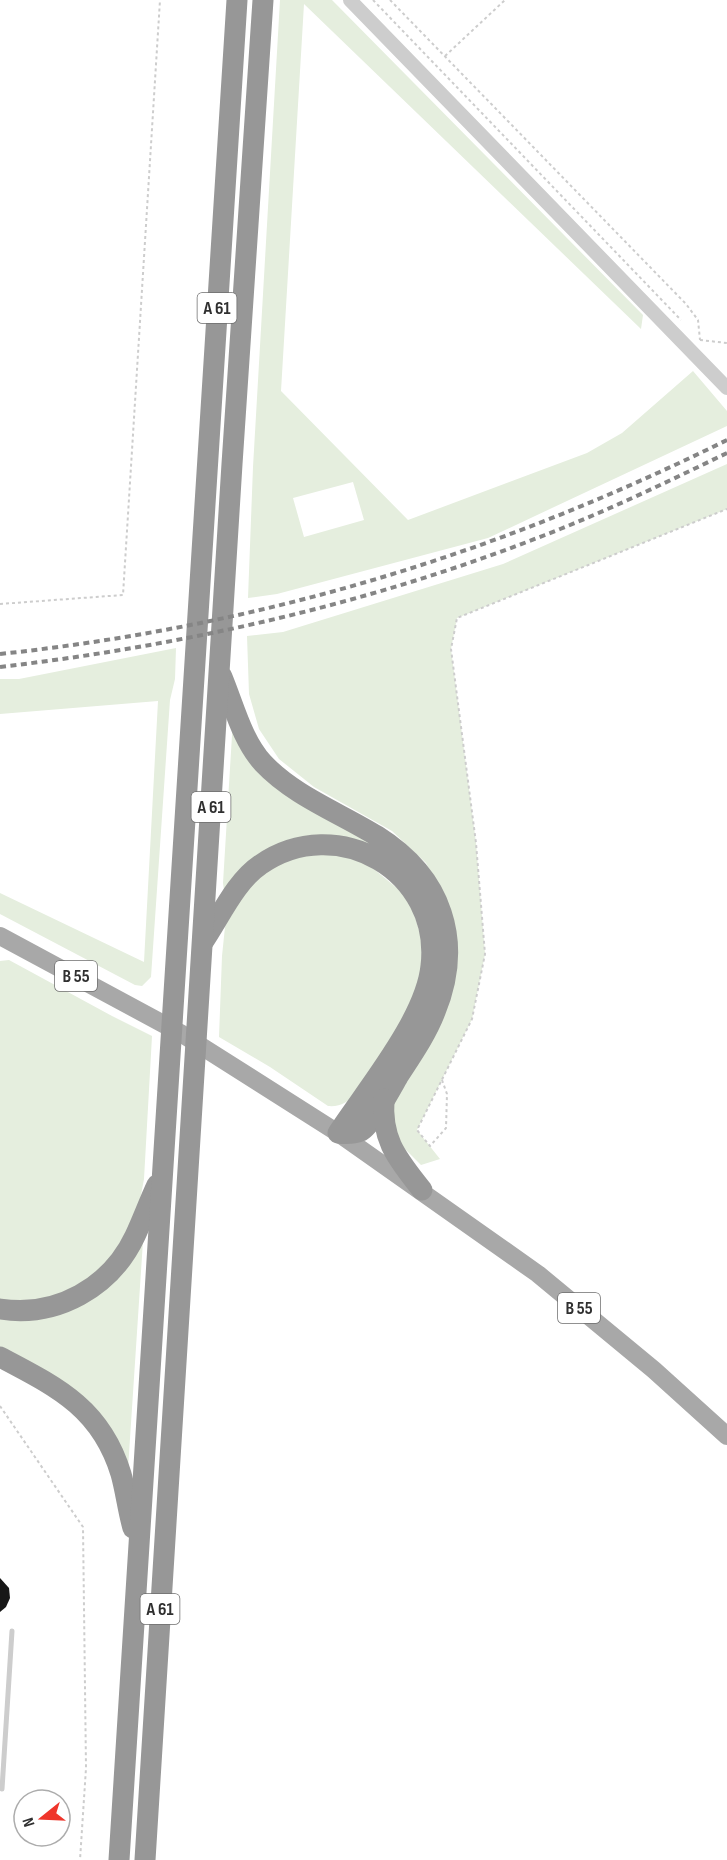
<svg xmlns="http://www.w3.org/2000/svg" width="727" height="1860" viewBox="0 0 727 1860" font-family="'Sofia Sans Condensed',sans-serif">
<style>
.green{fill:#e5eede;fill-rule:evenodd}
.building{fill:#171717}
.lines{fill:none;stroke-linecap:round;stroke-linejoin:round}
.path{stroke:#cdcdcd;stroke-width:2;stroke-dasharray:3 3;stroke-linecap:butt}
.service{stroke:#cdcdcd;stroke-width:5}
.tertiary{stroke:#cdcdcd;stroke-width:14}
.primary{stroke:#a8a8a8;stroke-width:18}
.motorway{stroke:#979797;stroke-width:21}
.rail{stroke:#858585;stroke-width:4;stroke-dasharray:6 4.5;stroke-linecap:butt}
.labels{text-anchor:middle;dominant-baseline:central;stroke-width:6;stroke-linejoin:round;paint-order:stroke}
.shield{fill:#fff;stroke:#6e6e6e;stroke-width:1.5}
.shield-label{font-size:18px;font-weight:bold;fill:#303030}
</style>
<rect width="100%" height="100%" fill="#fff"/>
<g class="green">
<path d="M280 0H332L643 315 641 329 304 4 281 391 408 520 587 453 622 433 693 371 727 411V426L488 538 277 594 248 598 253 467ZM353 482 364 520 304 537 293 498Z"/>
<polygon points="727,464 727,509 457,618 451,649 476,843 485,954 472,1019 417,1130 440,1159 421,1165 398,1142 389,1112 445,901 426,863 392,831 314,787 279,759 259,729 249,694 247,636 283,632 503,564"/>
<polygon points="176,648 175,679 170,700 151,977 142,986 135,985 0,914 0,893 144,962 158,701 0,714 0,679 19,679"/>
<path d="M233 719C253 774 286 789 334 817 407 857 466 907 435 999 424 1033 399 1064 381 1094L375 1090C399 1053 430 1014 436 969 448 876 352 810 269 853 250 863 237 880 225 898L223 883Z"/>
<path d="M298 853 358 856 409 898 425 949 417 998 357 1094C347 1102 341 1107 328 1106L270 1067 219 1037 222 956 225 927 233 907 262 871Z"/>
<polygon points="9,960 112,1016 152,1036 144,1179 138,1211 107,1265 77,1287 47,1299 0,1301 0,961"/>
<polygon points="143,1241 128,1469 95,1414 0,1349 0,1316 70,1310"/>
</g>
<polygon class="building" points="0,1578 9,1588 10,1598 6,1607 0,1612"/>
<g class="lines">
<g class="path">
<polyline points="373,0 681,320"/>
<polyline points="390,0 686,304 698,320 700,340"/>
<polyline points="445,56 505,0"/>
<polyline points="700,340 727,343"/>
<polyline points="0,604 123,595 160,0"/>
<polyline points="442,1080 447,1094 446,1128 430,1146 417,1130 472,1019 485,954 476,843 451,649 457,618 727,509"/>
<polyline points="0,1406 83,1527 86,1768 80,1860"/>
</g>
<polyline class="service" points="2,1789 12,1631"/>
<polyline class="tertiary" points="350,0 727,388"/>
<polyline class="primary" points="0,936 182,1034 338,1133 538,1274 654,1370 727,1436"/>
<g class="motorway">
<path d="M203 942C220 917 236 881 260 865 337 811 442 872 431 966 426 1018 367 1089 338 1133 346 1134 353 1134 361 1131 372 1125 392 1087 399 1075 412 1055 426 1035 435 1012 464 941 442 877 377 836 340 813 294 796 263 763 242 740 234 706 222 677"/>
<path d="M384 1099C381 1141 398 1159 422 1190"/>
<path d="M0 1309C57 1318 111 1287 135 1236 143 1219 149 1202 157 1185"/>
<path d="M0 1357C57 1387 101 1408 121 1474 126 1492 128 1511 133 1528"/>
<polyline points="119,1860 237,0"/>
<polyline points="145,1860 232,464 263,0"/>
</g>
<g class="rail">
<path d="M0 654C260 626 492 556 727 440"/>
<path d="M0 667C187 645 369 604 545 535 607 511 667 482 727 453"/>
</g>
</g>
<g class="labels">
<g class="shield">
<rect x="197.5" y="293" width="39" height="30" rx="4.5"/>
<rect x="191.5" y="792" width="39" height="30" rx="4.5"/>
<rect x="55" y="961" width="42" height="30" rx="4.5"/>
<rect x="558" y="1293" width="42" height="30" rx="4.5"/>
<rect x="140.5" y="1594" width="39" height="30" rx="4.5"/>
</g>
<g class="shield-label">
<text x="217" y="308">A 61</text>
<text x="211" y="807">A 61</text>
<text x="76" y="976">B 55</text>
<text x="579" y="1308">B 55</text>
<text x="160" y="1609">A 61</text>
</g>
</g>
<g transform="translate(42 1818) rotate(252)"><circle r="28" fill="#ffffff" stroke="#acacac" stroke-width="1.5"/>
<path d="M0-4.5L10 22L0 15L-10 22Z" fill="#ef352b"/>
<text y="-9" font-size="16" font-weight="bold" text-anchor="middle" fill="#303030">N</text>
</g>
</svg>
